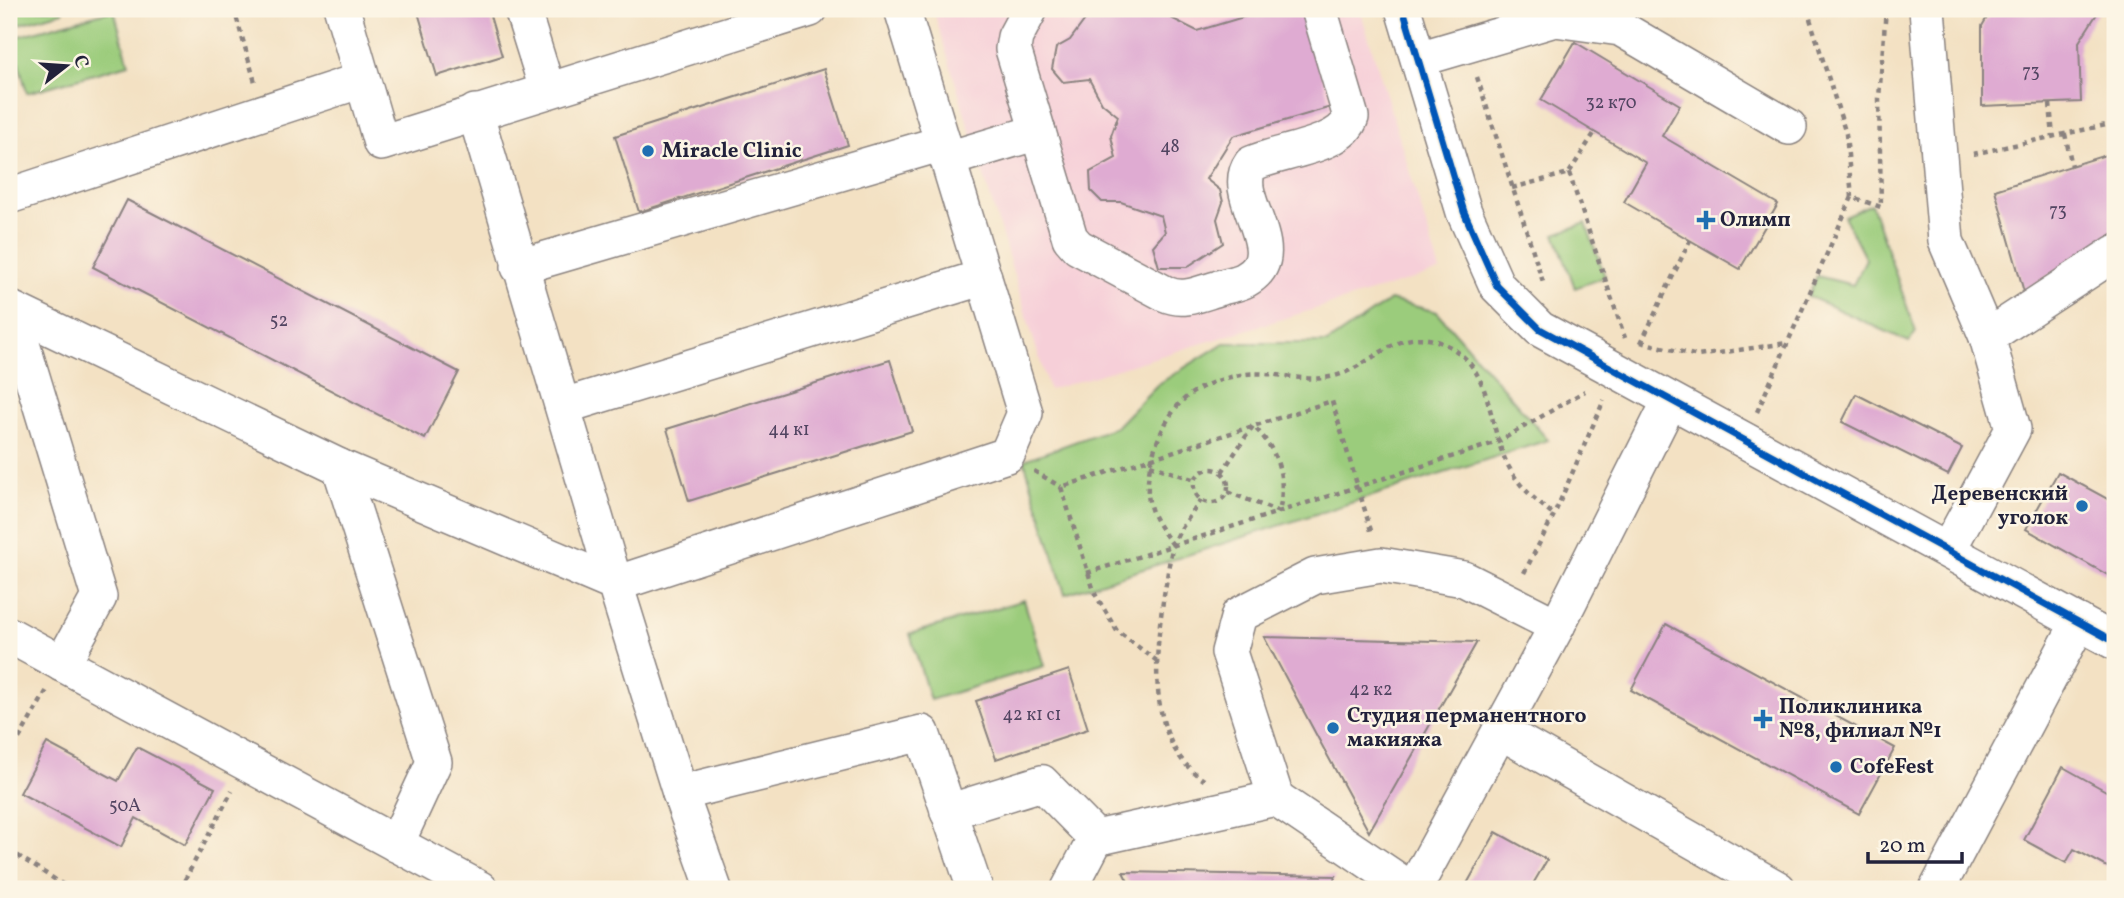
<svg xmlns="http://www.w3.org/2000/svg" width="2124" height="898" viewBox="0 0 2124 898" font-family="Vollkorn,serif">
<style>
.built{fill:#f6cfd8}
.green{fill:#9bcc7b;stroke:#5e775b;stroke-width:2}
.building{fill:#dfabd2}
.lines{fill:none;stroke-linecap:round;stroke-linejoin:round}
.minor-casing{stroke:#8a827f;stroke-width:38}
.path{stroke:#8a827f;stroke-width:4.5;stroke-dasharray:5 5;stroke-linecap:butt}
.minor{stroke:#fff;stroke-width:35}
.cycleway-casing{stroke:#fcf5e5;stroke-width:11}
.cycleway{stroke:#0057b8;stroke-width:7}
.poi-dot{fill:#1f6fb2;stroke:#fcf5e5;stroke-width:2.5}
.labels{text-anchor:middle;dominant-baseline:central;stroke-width:5;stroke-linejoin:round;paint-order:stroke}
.number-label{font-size:18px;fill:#514461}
.poi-label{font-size:21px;font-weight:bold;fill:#22223b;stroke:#fcf5e5;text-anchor:start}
</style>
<rect width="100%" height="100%" fill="#fcf5e5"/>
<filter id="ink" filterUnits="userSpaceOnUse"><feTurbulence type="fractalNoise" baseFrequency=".0143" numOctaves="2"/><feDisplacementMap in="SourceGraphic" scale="14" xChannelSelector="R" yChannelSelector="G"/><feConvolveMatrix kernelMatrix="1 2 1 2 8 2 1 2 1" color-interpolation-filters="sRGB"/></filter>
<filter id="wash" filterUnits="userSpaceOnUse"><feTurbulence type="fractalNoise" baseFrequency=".00686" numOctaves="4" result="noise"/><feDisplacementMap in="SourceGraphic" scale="28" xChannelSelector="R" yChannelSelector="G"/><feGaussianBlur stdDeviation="1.57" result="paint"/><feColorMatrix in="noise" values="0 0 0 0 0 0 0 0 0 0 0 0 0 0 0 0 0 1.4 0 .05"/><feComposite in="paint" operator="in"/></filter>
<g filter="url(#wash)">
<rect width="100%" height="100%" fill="#f3e1c3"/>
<polygon class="built" points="933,9 1360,9 1440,271 1049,390"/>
<g class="green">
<polygon points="9,9 62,9 63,12 9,27"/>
<polygon points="114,10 129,64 27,93 12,38"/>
<polygon points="1871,204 1916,332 1909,342 1808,296 1817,276 1853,285 1866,259 1844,216"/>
<polygon points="1586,223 1605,277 1575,288 1555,234"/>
<polygon points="1390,300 1437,312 1548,440 1065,594 1024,460 1116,427 1157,385 1224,343 1327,343"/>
<polygon points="1024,600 1044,666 930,700 910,634"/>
</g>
<g id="blocks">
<g class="building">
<polygon points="417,9 488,9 502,56 437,76"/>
<polygon points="1095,9 1160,9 1159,12 1197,31 1270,9 1302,9 1331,107 1233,136 1206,179 1220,190 1223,202 1217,219 1223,243 1187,267 1159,267 1153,246 1165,232 1161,216 1121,202 1102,202 1091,191 1090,172 1116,158 1111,136 1118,116 1102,103 1089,79 1063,82 1052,69 1056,48 1070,40 1087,17 1096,14"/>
<polygon points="1992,9 2100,9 2079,42 2081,102 1982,106 1982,26"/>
<polygon points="1575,42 1680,105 1662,136 1778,204 1740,269 1624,202 1646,163 1541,100"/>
<polygon points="824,69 848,145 639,212 615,136"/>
<polygon points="2115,152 2115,232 2024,292 1995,190"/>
<polygon points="127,200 459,372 425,439 93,267"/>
<polygon points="890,360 912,431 689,501 667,429"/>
<polygon points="1856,394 1962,448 1948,475 1842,422"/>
<polygon points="2058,472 2115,503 2115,579 2026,529"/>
<polygon points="1666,624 1895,748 1859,814 1631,690"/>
<polygon points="1264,637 1477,642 1369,832 1318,738"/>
<polygon points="1069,670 1088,729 996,759 976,701"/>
<polygon points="47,743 118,781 137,747 215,788 185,845 136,818 121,847 20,793"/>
<polygon points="2063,767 2115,796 2115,871 2074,849 2066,863 2024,840"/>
<polygon points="1496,832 1547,860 1530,889 1464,889"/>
<polygon points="1123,872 1226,874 1336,876 1329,889 1132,889"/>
</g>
</g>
</g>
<g filter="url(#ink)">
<use href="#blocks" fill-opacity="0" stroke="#8a827f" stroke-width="2"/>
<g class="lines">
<defs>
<g id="minor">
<polyline points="342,9 381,143 810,9"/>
<polyline points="522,9 547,89"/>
<path d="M1030 9 1015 37 1013 49 1070 238 1078 247 1166 294C1184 302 1201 293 1219 288 1227 285 1238 284 1245 280 1294 253 1227 197 1251 164 1278 151 1342 147 1351 117L1319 9"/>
<polyline points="1403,9 1464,212 1497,286 1540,329 2115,642"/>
<polyline points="1927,9 1946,241 1987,337 2115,253"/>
<polyline points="1419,59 1555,19 1620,28 1789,127"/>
<polyline points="475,112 615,584 1007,455 1025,413 902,9"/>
<polyline points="948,159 1038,132"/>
<polyline points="9,196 362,80"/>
<polyline points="519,267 943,143"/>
<polyline points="9,308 340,467 615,584 680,793"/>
<polyline points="12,311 99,597 62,664"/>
<polyline points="564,406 984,277"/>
<polyline points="340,467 434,762 396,844"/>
<polyline points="1948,550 2013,429 1987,337"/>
<polyline points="9,635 480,889"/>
<polyline points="1500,731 1778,889"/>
<polyline points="948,812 1042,783 1096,838"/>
<polyline points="714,889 680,793 922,733 975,889"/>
<polyline points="1069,889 1096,838 1276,798"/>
<polyline points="1410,889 1276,798 1229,652 1239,615 1315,576 1381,565 1464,579 1557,626"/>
<polyline points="1414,889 1557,626 1670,401"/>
<polyline points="1937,889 2079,622"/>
</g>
</defs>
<use href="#minor" class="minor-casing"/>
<g class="path">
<polyline points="90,9 92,16"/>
<polyline points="234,9 255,82"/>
<polyline points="1807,9 1846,134 1852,197"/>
<polyline points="1661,14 1677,9"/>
<polyline points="1477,77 1544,285"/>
<polyline points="2050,104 2053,137"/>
<polyline points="2065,134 2072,166"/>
<polyline points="9,144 13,160"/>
<polyline points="1973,154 2115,123"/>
<polyline points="1569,173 1625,338"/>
<polyline points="1512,188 1569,173 1595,132"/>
<polyline points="1641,342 1698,356 1787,343"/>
<polyline points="1641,343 1690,240"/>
<polyline points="1757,412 1852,197 1881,207 1879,98 1886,9"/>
<polyline points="1150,465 1195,480"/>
<circle cx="1211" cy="486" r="17"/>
<polyline points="1034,471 1061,487"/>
<path d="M1222 472 1253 426C1278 449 1287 479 1279 512L1228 492"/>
<path d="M1201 500C1192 514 1178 530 1173 546 1169 559 1168 575 1165 589 1155 650 1144 741 1204 780"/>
<path d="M1173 545C1166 536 1158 525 1153 514 1138 482 1158 425 1182 401 1198 386 1219 379 1240 375 1269 369 1301 383 1330 377 1374 369 1400 317 1452 348 1495 374 1487 430 1510 469 1521 489 1537 501 1554 515"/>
<polyline points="1087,573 1498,442 1585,391"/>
<polyline points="1524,573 1554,515 1604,400"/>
<polyline points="1157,661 1117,631 1095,594 1061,487 1332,401 1372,534"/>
<polyline points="9,756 47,690"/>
<polyline points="9,850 70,889"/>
<polyline points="180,889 232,791"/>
</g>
<use href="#minor" class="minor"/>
<defs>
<polyline id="cycleway" points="1403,9 1464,212 1497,286 1540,329 2115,642"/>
</defs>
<use href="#cycleway" class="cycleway-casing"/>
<use href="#cycleway" class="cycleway"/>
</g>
</g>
<g class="poi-dot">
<circle cx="648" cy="151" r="7"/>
<path d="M1702.5 209.5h7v7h7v7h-7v7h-7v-7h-7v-7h7z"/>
<circle cx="2082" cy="506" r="7"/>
<path d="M1759.5 708.5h7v7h7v7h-7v7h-7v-7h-7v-7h7z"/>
<circle cx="1333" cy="728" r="7"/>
<circle cx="1836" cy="767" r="7"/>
</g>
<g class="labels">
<g class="number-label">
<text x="2031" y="72">73</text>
<text x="1611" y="103">32 к70</text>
<text x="1170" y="147">48</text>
<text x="2058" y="211">73</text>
<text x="279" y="321">52</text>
<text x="789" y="430">44 к1</text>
<text x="1371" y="690">42 к2</text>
<text x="1032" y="715">42 к1 с1</text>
<text x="125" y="806">50А</text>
</g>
<g class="poi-label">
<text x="662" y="151">Miracle Clinic</text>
<text x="1720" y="220">Олимп</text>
<text x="2068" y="494" text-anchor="end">Деревенский<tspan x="2068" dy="24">уголок</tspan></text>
<text x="1779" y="707">Поликлиника<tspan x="1779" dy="24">№8, филиал №1</tspan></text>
<text x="1347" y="716">Студия перманентного<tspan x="1347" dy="24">макияжа</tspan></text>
<text x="1850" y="767">CofeFest</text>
</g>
</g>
<rect width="2124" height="898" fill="none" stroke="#fcf5e5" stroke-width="35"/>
<g transform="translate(66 66) rotate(73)" stroke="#fcf5e5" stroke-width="5" paint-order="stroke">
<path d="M0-5L12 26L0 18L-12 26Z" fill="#22223b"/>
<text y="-10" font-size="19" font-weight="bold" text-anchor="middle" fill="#22223b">С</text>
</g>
<path d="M1868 852v10h94v-10" fill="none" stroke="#22223b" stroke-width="3.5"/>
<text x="1879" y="852" font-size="21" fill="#22223b" stroke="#fcf5e5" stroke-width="5" paint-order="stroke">20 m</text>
</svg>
